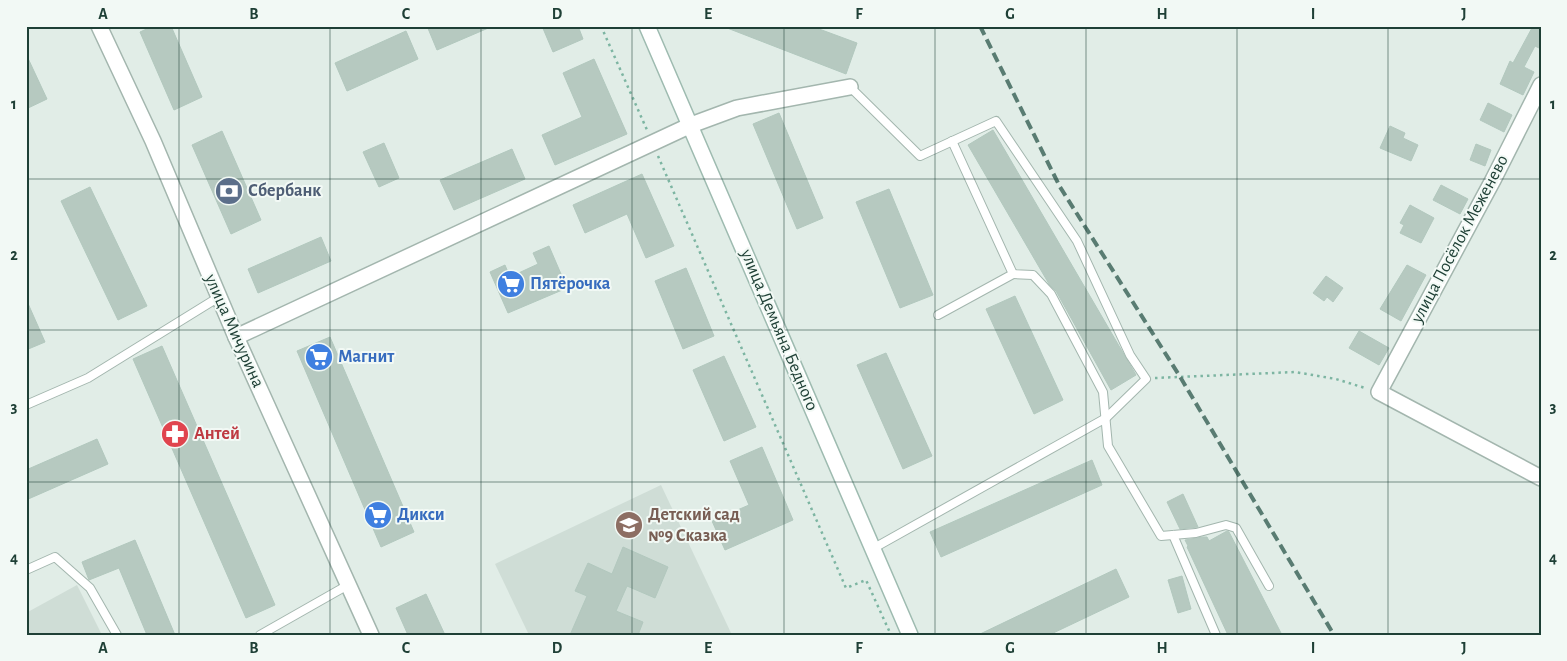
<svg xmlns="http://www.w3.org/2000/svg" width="1567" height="661" viewBox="0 0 1567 661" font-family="'Alegreya Sans',sans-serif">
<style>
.built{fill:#cfddd6}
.building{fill:#b6c9c0;stroke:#b2c8be}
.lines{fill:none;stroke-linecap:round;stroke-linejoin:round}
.lane-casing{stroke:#a3b6ae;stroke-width:10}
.street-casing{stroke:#a3b6ae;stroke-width:18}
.secondary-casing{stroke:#9ebbb0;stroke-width:18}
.path{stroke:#7db5a2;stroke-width:2.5;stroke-dasharray:2.5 4;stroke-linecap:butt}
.lane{stroke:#fff;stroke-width:8}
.street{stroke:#fff;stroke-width:15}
.secondary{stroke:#fff;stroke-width:15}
.rail{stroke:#597c72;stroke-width:4;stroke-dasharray:10 5;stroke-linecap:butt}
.grid{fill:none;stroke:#1f4036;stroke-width:1;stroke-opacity:0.55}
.labels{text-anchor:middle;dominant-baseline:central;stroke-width:4;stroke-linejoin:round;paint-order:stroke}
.service-label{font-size:18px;font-weight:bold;fill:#4e5e75;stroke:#f2f9f5;text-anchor:start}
.street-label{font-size:18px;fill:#1f4036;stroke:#f2f9f5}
.shop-label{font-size:18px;font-weight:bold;fill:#366cbe;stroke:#f2f9f5;text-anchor:start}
.health-label{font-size:18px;font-weight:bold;fill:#be3a42;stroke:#f2f9f5;text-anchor:start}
.education-label{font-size:18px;font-weight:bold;fill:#785e54;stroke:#f2f9f5;text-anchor:start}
.neatline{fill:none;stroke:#1f4036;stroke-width:2}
.grid-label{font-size:16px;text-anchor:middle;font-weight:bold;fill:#1f4036}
</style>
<rect width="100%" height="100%" fill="#e1ede7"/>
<g class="built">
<polygon points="661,485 732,635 529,635 495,564"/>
<polygon points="77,585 102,635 26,635 26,613"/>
</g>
<g class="building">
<polygon points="153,26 171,26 202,97 174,110 140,32"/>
<polygon points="427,26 493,26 437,50"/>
<polygon points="542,26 578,26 583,39 553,52"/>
<polygon points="722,26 811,26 857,43 846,74"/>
<polygon points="1533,26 1541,26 1541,49 1535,46 1524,67 1534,72 1523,95 1500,84 1510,61 1513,63"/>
<polygon points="406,31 418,59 347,91 335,63"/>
<polygon points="26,54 47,99 26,109"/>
<polygon points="594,59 627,134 555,165 542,135 582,117 563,73"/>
<polygon points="1488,103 1512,115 1504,132 1480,120"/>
<polygon points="779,113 823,218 797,229 753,124"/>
<polygon points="1390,126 1405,133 1403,138 1418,145 1411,161 1380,148"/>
<polygon points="993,130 1136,375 1111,390 1056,291 1049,284 968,145"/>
<polygon points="222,131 261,220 231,234 192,145"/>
<polygon points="384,143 399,178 379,187 363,152"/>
<polygon points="1476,144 1491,150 1485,166 1470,160"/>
<polygon points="512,149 525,179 454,210 440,180"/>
<polygon points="642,174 674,246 646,258 627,214 585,233 573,205"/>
<polygon points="1441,185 1468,199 1460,214 1433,200"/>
<polygon points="90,187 147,306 118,320 61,201"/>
<polygon points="889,189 933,295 900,308 856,202"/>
<polygon points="1410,205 1434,218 1421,243 1400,233 1404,225 1400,223"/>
<polygon points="321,237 331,261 258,293 248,269"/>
<polygon points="549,246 567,288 508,313 490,272 505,265 510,277 538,264 533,253"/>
<polygon points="1407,265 1426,275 1401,321 1380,309"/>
<polygon points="686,268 714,336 683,349 655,281"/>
<polygon points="1326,276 1343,288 1333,302 1327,297 1324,301 1313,293"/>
<polygon points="1015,296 1063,400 1034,414 986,309"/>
<polygon points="26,299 45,342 26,350"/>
<polygon points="1359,331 1389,348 1379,365 1349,348"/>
<polygon points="330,337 414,532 381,547 297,351"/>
<polygon points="162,346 275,605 246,618 133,359"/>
<polygon points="886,353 932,456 903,469 857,365"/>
<polygon points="724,356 756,427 724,441 693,370"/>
<polygon points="97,439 108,464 26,500 26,470"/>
<polygon points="762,447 793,520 725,550 712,521 749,505 730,461"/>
<polygon points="1092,460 1102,485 941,557 930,532"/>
<polygon points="1183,494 1198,527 1180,529 1167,502"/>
<polygon points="1227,531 1229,532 1282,635 1228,635 1187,547 1188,546 1185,540 1203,537 1207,537 1209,541"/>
<polygon points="135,540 175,635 147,635 119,568 89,580 82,562"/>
<polygon points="623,547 668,567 655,598 627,586 616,611 643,622 638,635 570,635 587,596 575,591 588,563 612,574"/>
<polygon points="1116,569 1129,597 1049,635 978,635"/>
<polygon points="1182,576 1191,609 1178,613 1168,580"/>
<polygon points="426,594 445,635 408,635 396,608"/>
</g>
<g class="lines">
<defs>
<g id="lane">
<polyline points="850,87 920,156 996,121 1077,241 1130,355 1146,379 1106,418 874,548"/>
<polyline points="952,141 1013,274 1033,275 1051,294 1103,392 1108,446 1161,536 1196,533 1226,525 1236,528 1269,586"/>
<polyline points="938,315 1013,274"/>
<polyline points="26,405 88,378 219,297"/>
<polyline points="1173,535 1216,635"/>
<polyline points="26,570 55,557 90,588 117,635"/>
<polyline points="260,635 348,585"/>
</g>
<g id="street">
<polyline points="99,26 153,141 236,337 371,635"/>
<polyline points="1541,85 1493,180 1379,392 1541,478"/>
<polyline points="236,337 691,125 737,108 850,87"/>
</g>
<polyline id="secondary" points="647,26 910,635"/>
</defs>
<use href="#lane" class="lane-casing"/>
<use href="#street" class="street-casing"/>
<use href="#secondary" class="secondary-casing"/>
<g class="path">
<polyline points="601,26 647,130"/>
<polyline points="658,156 846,588 866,580 891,635"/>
<polyline points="1155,378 1295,372 1336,379 1365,388"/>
</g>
<use href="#lane" class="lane"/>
<use href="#street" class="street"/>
<use href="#secondary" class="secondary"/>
<polyline class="rail" points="980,26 1060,187 1179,375 1334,635"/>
</g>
<path class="grid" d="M179 26V635M330 26V635M481 26V635M632 26V635M784 26V635M935 26V635M1086 26V635M1237 26V635M1388 26V635M26 179H1541M26 330H1541M26 482H1541"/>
<defs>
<symbol id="bank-disc" viewBox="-11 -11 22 22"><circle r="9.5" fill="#5c6f8a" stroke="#f2f9f5"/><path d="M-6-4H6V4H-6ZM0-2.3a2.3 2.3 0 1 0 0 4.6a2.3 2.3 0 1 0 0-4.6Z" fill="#fff"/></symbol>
<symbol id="supermarket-disc" viewBox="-11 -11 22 22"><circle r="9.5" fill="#3f7fe0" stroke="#f2f9f5"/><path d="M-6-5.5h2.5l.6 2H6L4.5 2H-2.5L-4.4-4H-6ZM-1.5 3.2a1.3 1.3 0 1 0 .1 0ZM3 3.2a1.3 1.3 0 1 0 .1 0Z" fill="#fff"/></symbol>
<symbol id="pharmacy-disc" viewBox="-11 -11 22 22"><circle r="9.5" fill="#e0444e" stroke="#f2f9f5"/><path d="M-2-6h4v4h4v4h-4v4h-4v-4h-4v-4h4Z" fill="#fff"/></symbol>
<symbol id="school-disc" viewBox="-11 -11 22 22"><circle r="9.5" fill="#8d6e63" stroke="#f2f9f5"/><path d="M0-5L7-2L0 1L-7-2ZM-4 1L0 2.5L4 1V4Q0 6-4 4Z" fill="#fff"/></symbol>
</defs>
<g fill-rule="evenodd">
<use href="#bank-disc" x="213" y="175" width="32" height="32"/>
<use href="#supermarket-disc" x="495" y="268" width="32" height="32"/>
<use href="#supermarket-disc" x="303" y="341" width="32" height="32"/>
<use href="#pharmacy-disc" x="159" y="418" width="32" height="32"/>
<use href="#supermarket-disc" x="362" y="499" width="32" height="32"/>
<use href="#school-disc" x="613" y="509" width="32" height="32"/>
</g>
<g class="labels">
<g class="service-label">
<text x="248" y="191">Сбербанк</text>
</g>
<g class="street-label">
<text transform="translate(1460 239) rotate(-62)">улица Посёлок Меженево</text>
<text transform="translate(779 330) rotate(67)">улица Демьяна Бедного</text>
<text transform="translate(234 331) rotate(66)">улица Мичурина</text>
</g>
<g class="shop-label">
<text x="530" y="284">Пятёрочка</text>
<text x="338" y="357">Магнит</text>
<text x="397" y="515">Дикси</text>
</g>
<g class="health-label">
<text x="194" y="434">Антей</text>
</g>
<g class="education-label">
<text x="648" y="515">Детский сад<tspan x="648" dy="21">№9 Сказка</tspan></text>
</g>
</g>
<rect width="1567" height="661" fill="none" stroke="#f2f9f5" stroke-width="55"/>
<rect x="28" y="28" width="1512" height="606" class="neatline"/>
<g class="grid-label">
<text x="103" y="19">A</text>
<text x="254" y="19">B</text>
<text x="406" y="19">C</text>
<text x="557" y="19">D</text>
<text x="708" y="19">E</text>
<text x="859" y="19">F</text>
<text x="1010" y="19">G</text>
<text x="1162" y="19">H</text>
<text x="1313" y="19">I</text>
<text x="1464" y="19">J</text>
<text x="14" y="109">1</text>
<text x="1553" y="109">1</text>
<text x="14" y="260">2</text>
<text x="1553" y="260">2</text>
<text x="14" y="412">3</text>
<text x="1553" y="412">3</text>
<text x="14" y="563">4</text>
<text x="1553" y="563">4</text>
<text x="103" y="653">A</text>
<text x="254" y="653">B</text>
<text x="406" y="653">C</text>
<text x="557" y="653">D</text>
<text x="708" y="653">E</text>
<text x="859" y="653">F</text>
<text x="1010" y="653">G</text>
<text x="1162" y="653">H</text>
<text x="1313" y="653">I</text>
<text x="1464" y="653">J</text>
</g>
</svg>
